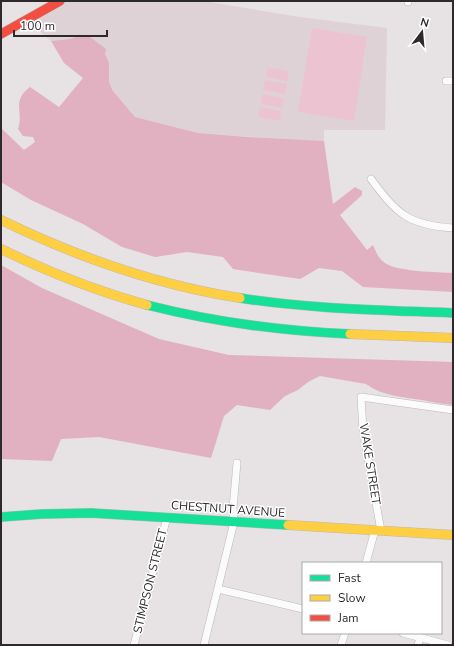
<svg xmlns="http://www.w3.org/2000/svg" width="454" height="646" viewBox="0 0 454 646" font-family="'Nunito Sans',sans-serif">
<style>
.built{fill:#dfd2d6}
.green{fill:#ecc4d1}
.forest{fill:#e1b0c1}
.lines{fill:none;stroke-linecap:round;stroke-linejoin:round}
.street-casing{stroke:#bdb8b9;stroke-width:8}
.fast-casing{stroke:#bdb8b9;stroke-width:10}
.slow-casing{stroke:#bdb8b9;stroke-width:10}
.jam-casing{stroke:#bdb8b9;stroke-width:10}
.street{stroke:#fbfbfb;stroke-width:7}
.fast{stroke:#16e098;stroke-width:9}
.slow{stroke:#ffcf43;stroke-width:9}
.jam{stroke:#f24e42;stroke-width:9}
.labels{text-anchor:middle;dominant-baseline:central;stroke-width:3;stroke-linejoin:round;paint-order:stroke}
.street-label{font-size:12px;fill:#2e2a2c;stroke:#fff}
</style>
<rect width="100%" height="100%" fill="#e7e2e3"/>
<polygon class="built" points="66,1 203,1 299,17 387,28 385,130 324,130 324,141 296,140 198,133 135,117 113,91 109,82 109,63 105,54 79,35 69,39 51,41 29,22"/>
<g class="green">
<polygon points="312,28 367,37 354,121 298,112"/>
<polygon points="268,67 289,71 287,81 266,77"/>
<polygon points="265,80 287,84 285,94 263,90"/>
<polygon points="262,94 284,98 282,108 261,104"/>
<polygon points="260,107 281,111 280,121 258,117"/>
</g>
<g class="forest">
<path d="M81 35 90 37 106 49 105 54 109 63V82L113 91 135 117 198 133 248 137 324 141 333 204 355 187 362 191V195L340 215 367 250 373 245C376 252 378 258 385 263 398 272 437 272 453 273V292L363 287 342 271 319 268 300 279 233 269 223 257 187 252 155 257 122 247 83 224 31 200 1 182V128L24 150 35 142 33 137 23 136 18 129C24 112 11 101 30 87L59 107 83 78 64 63 51 41 69 39Z"/>
<path d="M1 265 42 288 159 339 229 355 453 362V405C442 404 433 402 422 400 403 397 382 396 366 384L320 376 308 382 298 390 285 396 270 410 237 405 224 416 211 458 99 437 61 439 52 461 1 459Z"/>
</g>
<g class="lines">
<defs>
<g id="street">
<polyline points="408,2 408,1"/>
<polyline points="446,81 453,81"/>
<path d="M371 179C397 214 408 225 453 228"/>
<polyline points="381,531 363,430 361,397 453,410"/>
<polyline points="366,563 375,530"/>
<polyline points="218,589 303,609"/>
<polyline points="403,633 448,645"/>
<polyline points="134,645 167,517"/>
<polyline points="204,645 234,522 233,508 237,463"/>
<polyline points="341,645 345,633"/>
<polyline points="418,645 420,637"/>
</g>
<g id="fast">
<path d="M240 298C310 309 382 310 453 313"/>
<path d="M147 305C214 322 281 331 350 334"/>
<polyline points="1,517 42,514 91,513 288,525"/>
</g>
<g id="slow">
<path d="M1 220C77 257 156 285 240 298"/>
<path d="M1 249C48 272 96 291 147 305"/>
<polyline points="350,334 453,338"/>
<polyline points="288,525 453,535"/>
</g>
<polyline id="jam" points="1,34 60,1"/>
</defs>
<use href="#street" class="street-casing"/>
<use href="#fast" class="fast-casing"/>
<use href="#slow" class="slow-casing"/>
<use href="#jam" class="jam-casing"/>
<use href="#street" class="street"/>
<use href="#fast" class="fast"/>
<use href="#slow" class="slow"/>
<use href="#jam" class="jam"/>
</g>
<g class="labels">
<g class="street-label">
<text transform="translate(370 464) rotate(81)">WAKE STREET</text>
<text transform="translate(228 509) rotate(4)">CHESTNUT AVENUE</text>
<text transform="translate(150 581) rotate(-76)">STIMPSON STREET</text>
</g>
</g>
<rect width="454" height="646" fill="none" stroke="#2e2a2c" stroke-width="4"/>
<rect x="302" y="562" width="140" height="72" fill="#ffffff" stroke="#abaaab"/>
<rect x="310" y="575" width="20" height="6" fill="#16e098" stroke="#abaaab"/>
<text x="338" y="582" font-size="12" fill="#2e2a2c">Fast</text>
<rect x="310" y="595" width="20" height="6" fill="#ffcf43" stroke="#abaaab"/>
<text x="338" y="602" font-size="12" fill="#2e2a2c">Slow</text>
<rect x="310" y="615" width="20" height="6" fill="#f24e42" stroke="#abaaab"/>
<text x="338" y="622" font-size="12" fill="#2e2a2c">Jam</text>
<g transform="translate(422 32) rotate(16)" stroke="#ffffff" stroke-width="3" paint-order="stroke">
<path d="M0-3L7 15L0 10L-7 15Z" fill="#2e2a2c"/>
<text y="-6" font-size="11" font-weight="bold" text-anchor="middle" fill="#2e2a2c">N</text>
</g>
<path d="M14 30v6h93v-6" fill="none" stroke="#2e2a2c" stroke-width="2"/>
<text x="20" y="30" font-size="12" fill="#2e2a2c" stroke="#ffffff" stroke-width="3" paint-order="stroke">100 m</text>
</svg>
